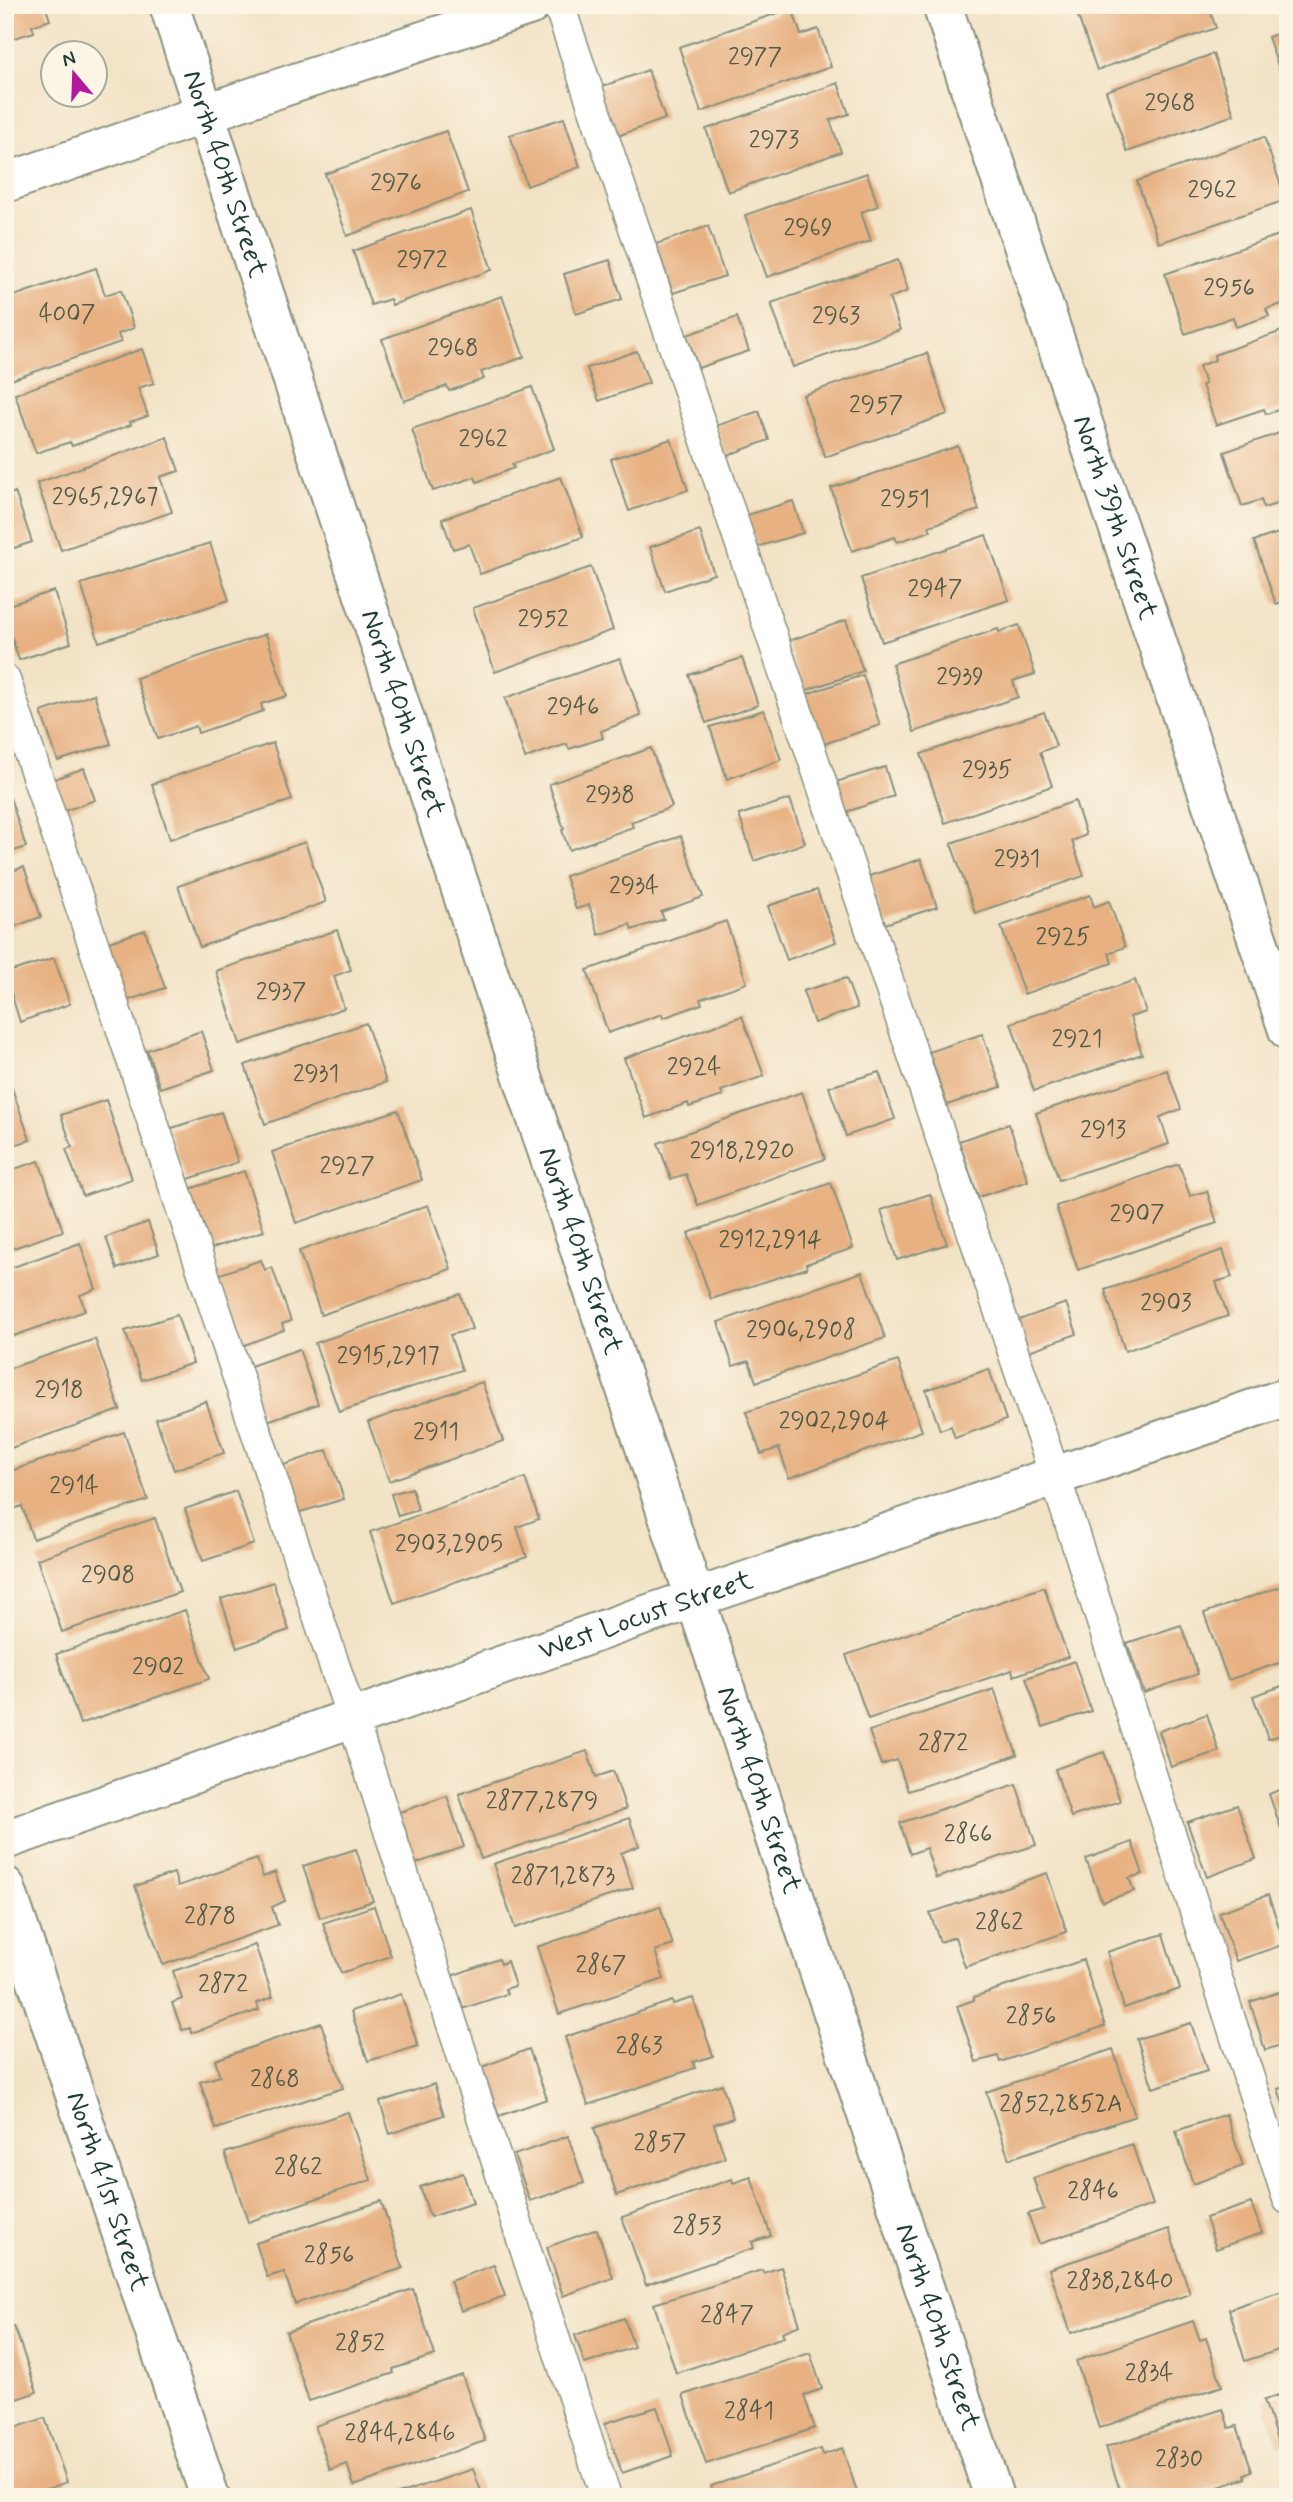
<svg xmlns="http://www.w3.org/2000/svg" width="1293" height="2502" viewBox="0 0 1293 2502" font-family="Mynerve,sans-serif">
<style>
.building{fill:#e7b182}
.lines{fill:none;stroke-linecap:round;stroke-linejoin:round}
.lane-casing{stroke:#88907d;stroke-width:33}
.street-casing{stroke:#88907d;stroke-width:42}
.secondary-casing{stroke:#88907d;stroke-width:42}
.lane{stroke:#fff;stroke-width:30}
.street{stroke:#fff;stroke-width:38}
.secondary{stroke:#fff;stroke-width:38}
.labels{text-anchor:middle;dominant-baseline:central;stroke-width:6;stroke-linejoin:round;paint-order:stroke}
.number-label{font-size:24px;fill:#515a48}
.street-label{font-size:28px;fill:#1f3d34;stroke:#fcf5e5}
</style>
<rect width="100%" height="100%" fill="#fcf5e5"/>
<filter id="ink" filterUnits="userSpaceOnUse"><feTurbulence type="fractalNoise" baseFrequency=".0143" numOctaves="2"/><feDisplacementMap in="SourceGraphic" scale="14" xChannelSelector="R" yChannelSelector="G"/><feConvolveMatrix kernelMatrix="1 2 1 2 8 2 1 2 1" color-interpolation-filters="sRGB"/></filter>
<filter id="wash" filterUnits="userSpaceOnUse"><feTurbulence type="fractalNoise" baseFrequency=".00686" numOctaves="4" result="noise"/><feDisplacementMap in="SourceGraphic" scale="28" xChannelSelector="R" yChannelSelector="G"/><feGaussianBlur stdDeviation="1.57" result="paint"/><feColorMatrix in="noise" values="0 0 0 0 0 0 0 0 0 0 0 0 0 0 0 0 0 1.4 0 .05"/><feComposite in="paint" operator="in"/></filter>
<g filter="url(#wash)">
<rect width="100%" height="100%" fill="#f2e3c6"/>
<g id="blocks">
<g class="building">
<polygon points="5,5 45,5 50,20 32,26 34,32 5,41"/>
<polygon points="1074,5 1208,5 1216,28 1097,70"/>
<polygon points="792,8 801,35 818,29 831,67 701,112 679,47"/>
<polygon points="1288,30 1288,79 1283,80 1268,37"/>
<polygon points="1213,54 1234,115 1127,152 1106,91"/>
<polygon points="648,70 665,119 615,137 598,88"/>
<polygon points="838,83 849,114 830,120 841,152 728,192 706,129"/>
<polygon points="564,118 580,167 527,186 510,135"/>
<polygon points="446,131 468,192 347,236 325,174"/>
<polygon points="1264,137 1286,200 1159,243 1137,181"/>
<polygon points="867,173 878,206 861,212 871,241 767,277 745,215"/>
<polygon points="471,210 492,270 392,305 390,299 371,305 353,251"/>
<polygon points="708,226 725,276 673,293 656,244"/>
<polygon points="1288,232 1288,302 1266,309 1269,316 1236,327 1233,317 1185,334 1165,274"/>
<polygon points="610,260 622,299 576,314 564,274"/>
<polygon points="898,260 908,291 889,298 900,330 793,367 771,303"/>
<polygon points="96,268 105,295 121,290 134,328 118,334 121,342 5,382 5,299"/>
<polygon points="502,296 524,357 481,372 484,379 449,391 447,386 404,401 382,339"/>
<polygon points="737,317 749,351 698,368 687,335"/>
<polygon points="1288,329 1288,407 1266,414 1264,409 1216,425 1202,385 1205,384 1199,366 1215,360 1214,355"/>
<polygon points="142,349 154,383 138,388 148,416 130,422 131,425 72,446 70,442 36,453 15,394"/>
<polygon points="637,351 649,383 599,401 587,368"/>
<polygon points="927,353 948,414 825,457 803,395"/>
<polygon points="532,387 554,449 512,464 514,468 477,482 475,477 433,491 412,429"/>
<polygon points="759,411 769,440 726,456 716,426"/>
<polygon points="1288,430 1288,500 1264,508 1261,500 1242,506 1224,452"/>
<polygon points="167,437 179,471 160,477 172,512 61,550 37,483"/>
<polygon points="671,439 688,490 629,511 611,459"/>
<polygon points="958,446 979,510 929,526 931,531 897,542 895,537 852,551 831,488"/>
<polygon points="561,477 583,537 480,574 469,544 453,549 442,519"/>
<polygon points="15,492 32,542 5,551 5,496"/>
<polygon points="793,501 803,533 757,547 747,515"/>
<polygon points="1288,530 1288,600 1276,604 1254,541"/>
<polygon points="700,531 714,574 665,591 650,547"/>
<polygon points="986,535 1009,600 882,642 861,578"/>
<polygon points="210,543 229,600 99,642 81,584"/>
<polygon points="591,567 613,630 495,672 473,608"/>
<polygon points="54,591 71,643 19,660 5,617 5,606"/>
<polygon points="846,620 863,671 804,691 786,642"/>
<polygon points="1019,625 1035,674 1013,681 1018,697 914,732 892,664 998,629 999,632"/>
<polygon points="266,634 287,696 261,704 263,711 198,733 196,726 158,739 136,678"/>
<polygon points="620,658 641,716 601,731 603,738 569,749 567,744 525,758 505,698"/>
<polygon points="742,658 758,705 706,723 689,675"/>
<polygon points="863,675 880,725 821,745 804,695"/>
<polygon points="94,694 111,744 58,761 41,712"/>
<polygon points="764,710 781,760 727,779 710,727"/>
<polygon points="1044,712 1056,746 1040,752 1052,786 945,823 921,754"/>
<polygon points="273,743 292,800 170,839 152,784"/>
<polygon points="651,748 672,807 631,822 633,827 569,850 562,830 564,829 549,784"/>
<polygon points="885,767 894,796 846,812 836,782"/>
<polygon points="84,768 95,800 56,814 44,783"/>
<polygon points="6,785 26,847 5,854 5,786"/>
<polygon points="790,799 805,843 754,861 739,815"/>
<polygon points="1075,801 1086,835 1072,841 1084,876 975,913 951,843"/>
<polygon points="681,836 703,897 661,912 664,919 632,930 630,924 599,935 589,905 576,909 565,876"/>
<polygon points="305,842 326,902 200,947 178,886"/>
<polygon points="921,859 937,907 885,924 869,876"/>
<polygon points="24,867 41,917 5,930 5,873"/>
<polygon points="817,890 836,942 787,960 768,906"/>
<polygon points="1090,895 1094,907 1109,901 1125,947 1109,953 1112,963 1024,994 1001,926"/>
<polygon points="726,921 747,983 700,999 702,1004 663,1018 662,1014 608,1033 587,970"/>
<polygon points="145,930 165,988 120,1003 100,945"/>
<polygon points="337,930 351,970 334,976 344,1008 240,1044 216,971"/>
<polygon points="54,958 70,1004 20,1022 5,973"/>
<polygon points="846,978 857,1008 814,1023 803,991"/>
<polygon points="1135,980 1146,1012 1130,1017 1142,1054 1034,1091 1011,1023"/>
<polygon points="742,1016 764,1076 721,1091 723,1096 689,1107 688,1103 646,1118 624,1058"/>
<polygon points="366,1023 386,1082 265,1124 245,1065"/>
<polygon points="201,1031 214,1070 160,1088 147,1050"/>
<polygon points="982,1034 1001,1087 947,1105 929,1052"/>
<polygon points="5,1068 30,1140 5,1148"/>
<polygon points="1167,1070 1181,1109 1160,1117 1169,1144 1059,1180 1036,1113"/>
<polygon points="879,1072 895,1119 846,1136 829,1087"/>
<polygon points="802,1092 825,1159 698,1205 686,1174 671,1179 658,1143"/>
<polygon points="106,1100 132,1179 83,1196 66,1149 72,1147 61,1115"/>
<polygon points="398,1110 422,1180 296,1223 272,1152"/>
<polygon points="221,1112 238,1162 186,1180 169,1129"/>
<polygon points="1009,1124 1028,1181 978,1197 959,1141"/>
<polygon points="39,1161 63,1231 5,1251 5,1172"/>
<polygon points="1179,1164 1190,1196 1207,1191 1217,1223 1078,1270 1056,1206"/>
<polygon points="244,1171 264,1231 206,1250 187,1190"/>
<polygon points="831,1183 853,1248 806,1264 807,1268 711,1299 688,1233"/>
<polygon points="930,1194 947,1244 897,1260 881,1210"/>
<polygon points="428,1205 451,1269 321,1315 299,1251"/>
<polygon points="148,1222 159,1254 117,1269 106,1237"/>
<polygon points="80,1243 96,1289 80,1295 85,1311 5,1339 5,1270"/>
<polygon points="1223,1250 1232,1277 1216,1282 1228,1316 1125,1351 1105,1290"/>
<polygon points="261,1260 265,1270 272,1267 291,1321 282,1324 284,1330 242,1346 217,1275"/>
<polygon points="862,1272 885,1338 756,1382 749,1361 733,1366 718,1322"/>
<polygon points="460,1294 472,1329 450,1335 462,1370 339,1412 315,1343"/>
<polygon points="1066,1303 1077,1334 1026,1352 1016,1321"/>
<polygon points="177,1315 193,1363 142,1380 125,1331"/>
<polygon points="95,1339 120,1410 5,1450 5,1370"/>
<polygon points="299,1349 318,1404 264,1422 245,1368"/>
<polygon points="898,1361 922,1431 789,1478 779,1448 761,1454 746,1412"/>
<polygon points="989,1369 1006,1420 955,1438 951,1426 940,1430 926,1390"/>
<polygon points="482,1382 503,1441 389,1481 368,1422"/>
<polygon points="206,1401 224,1453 174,1470 156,1419"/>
<polygon points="124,1432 148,1500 33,1539 22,1506 5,1512 5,1473"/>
<polygon points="327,1450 344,1499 297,1513 281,1466"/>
<polygon points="525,1478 539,1519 517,1527 527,1557 394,1603 370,1532"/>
<polygon points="412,1488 418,1510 398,1516 391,1494"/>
<polygon points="236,1491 254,1544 203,1561 185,1509"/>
<polygon points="155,1518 180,1592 62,1632 37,1559"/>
<polygon points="273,1582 289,1630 237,1648 221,1599"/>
<polygon points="1288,1584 1288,1660 1228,1680 1204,1613"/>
<polygon points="1044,1587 1068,1657 1014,1676 1012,1670 868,1719 846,1655"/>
<polygon points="185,1610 209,1679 80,1724 56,1654"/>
<polygon points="1181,1625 1198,1674 1144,1693 1127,1643"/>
<polygon points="1074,1661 1091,1711 1043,1727 1026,1678"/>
<polygon points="1288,1684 1288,1733 1268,1739 1253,1696"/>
<polygon points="994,1689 1017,1755 908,1791 897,1760 881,1765 869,1731"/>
<polygon points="1207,1714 1219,1751 1171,1767 1159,1731"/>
<polygon points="587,1751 596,1777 613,1771 626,1809 481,1859 459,1794"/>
<polygon points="1104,1752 1120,1801 1071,1817 1055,1769"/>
<polygon points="1016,1784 1036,1845 936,1878 926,1848 910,1854 900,1823"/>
<polygon points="1288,1787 1288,1846 1287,1846 1269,1794"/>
<polygon points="447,1796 464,1847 409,1866 394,1814"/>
<polygon points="1237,1805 1256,1859 1207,1877 1187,1822"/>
<polygon points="629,1818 639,1846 621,1853 633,1888 515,1928 493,1864"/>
<polygon points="1132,1842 1143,1874 1129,1878 1134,1891 1102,1902 1086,1859"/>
<polygon points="356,1849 373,1901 320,1918 303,1866"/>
<polygon points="257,1859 263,1877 275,1872 285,1901 272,1907 278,1925 163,1965 135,1886 174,1873 178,1886"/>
<polygon points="1047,1873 1067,1932 965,1967 955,1937 940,1942 930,1913"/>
<polygon points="1268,1895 1285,1944 1236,1961 1219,1912"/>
<polygon points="374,1906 391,1956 341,1973 323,1923"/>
<polygon points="660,1906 673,1945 655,1951 664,1979 559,2014 537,1947"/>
<polygon points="1163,1934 1180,1989 1124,2008 1107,1952"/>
<polygon points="255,1945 273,1997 257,2003 259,2010 191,2033 190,2028 182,2030 172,2003 182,1999 173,1971"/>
<polygon points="499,1959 501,1964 507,1961 515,1986 505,1989 507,1994 462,2009 451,1976"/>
<polygon points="1083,1960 1105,2026 1000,2062 998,2056 976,2062 957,2006 974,2000 974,1997"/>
<polygon points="1288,1989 1288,2043 1265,2050 1250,2002"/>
<polygon points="401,1994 418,2046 368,2061 351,2011"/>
<polygon points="693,1998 713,2056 693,2062 695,2068 588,2105 565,2037 672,2001 673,2004"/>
<polygon points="321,2023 343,2088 216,2129 200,2082 220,2076 215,2060"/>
<polygon points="1191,2023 1207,2071 1153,2088 1137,2039"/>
<polygon points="529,2049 547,2099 499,2116 482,2067"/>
<polygon points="1113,2049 1135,2116 1009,2159 986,2092"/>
<polygon points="434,2084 444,2115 390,2134 380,2102"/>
<polygon points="722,2084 733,2118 714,2124 725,2158 617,2195 594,2128"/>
<polygon points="1288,2086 1288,2116 1287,2116 1278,2089"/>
<polygon points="348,2112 371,2180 248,2222 225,2153"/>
<polygon points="1226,2114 1243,2166 1193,2184 1176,2131"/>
<polygon points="568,2136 584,2183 530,2201 514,2155"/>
<polygon points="1132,2144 1153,2205 1039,2244 1028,2214 1044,2209 1033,2178"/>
<polygon points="463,2173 473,2203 430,2217 420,2187"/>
<polygon points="751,2177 771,2236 752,2242 754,2248 646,2285 622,2217 732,2179 733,2183"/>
<polygon points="381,2201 403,2268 295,2304 284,2272 267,2277 256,2243"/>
<polygon points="1251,2203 1262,2233 1216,2249 1206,2218"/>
<polygon points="597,2229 613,2278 563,2296 547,2247"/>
<polygon points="1169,2229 1190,2294 1071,2333 1049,2269"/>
<polygon points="494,2265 505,2296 461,2311 450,2281"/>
<polygon points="781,2267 800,2325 782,2332 784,2337 676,2373 654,2304 762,2270 763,2273"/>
<polygon points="413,2289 435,2355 393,2369 394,2373 309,2401 286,2332"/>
<polygon points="1282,2291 1288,2308 1288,2347 1245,2361 1229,2309"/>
<polygon points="624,2318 634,2347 585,2364 575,2335"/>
<polygon points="1193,2321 1200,2340 1206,2338 1222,2386 1099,2428 1076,2361"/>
<polygon points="14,2326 37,2392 5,2403 5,2329"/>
<polygon points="810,2353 822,2389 804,2395 815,2428 706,2464 683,2395"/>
<polygon points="462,2375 485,2441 354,2486 347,2464 330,2470 315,2426"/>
<polygon points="1288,2392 1288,2443 1279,2446 1264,2400"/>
<polygon points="657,2407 673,2456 622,2473 605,2423"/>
<polygon points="1223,2409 1229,2428 1237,2426 1252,2471 1245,2474 1246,2478 1188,2497 1122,2497 1106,2447"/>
<polygon points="45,2418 67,2482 24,2497 5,2497 5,2431"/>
<polygon points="842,2448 859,2497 715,2497 711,2486 821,2449 823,2455"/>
<polygon points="473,2469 483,2497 392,2497 392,2496"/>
</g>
</g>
</g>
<g filter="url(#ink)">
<use href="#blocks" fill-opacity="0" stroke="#88907d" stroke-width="2"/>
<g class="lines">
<defs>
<g id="lane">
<polyline points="559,5 1055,1476 1288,2199"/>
<polyline points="5,680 371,1775 606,2497"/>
</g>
<g id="street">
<path id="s1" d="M169 5 677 1544 994 2497"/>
<path id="s2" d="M942 5 1288 1030"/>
<polyline points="5,183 253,97 531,5"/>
<path id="s3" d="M5 1886 210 2497"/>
</g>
<g id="secondary">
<path id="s4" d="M5 1840 634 1619 1288 1397"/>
</g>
</defs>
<use href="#lane" class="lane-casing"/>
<use href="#street" class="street-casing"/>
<use href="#secondary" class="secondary-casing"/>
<use href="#lane" class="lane"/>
<use href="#street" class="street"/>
<use href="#secondary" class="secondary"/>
</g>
</g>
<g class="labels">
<g class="number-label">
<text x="755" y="57">2977</text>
<text x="1170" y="103">2968</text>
<text x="774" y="140">2973</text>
<text x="396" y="183">2976</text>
<text x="1212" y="190">2962</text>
<text x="808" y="228">2969</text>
<text x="422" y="260">2972</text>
<text x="1229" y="288">2956</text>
<text x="67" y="314">4007</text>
<text x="836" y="316">2963</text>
<text x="453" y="348">2968</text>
<text x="876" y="405">2957</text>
<text x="483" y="439">2962</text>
<text x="105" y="497">2965,2967</text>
<text x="905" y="499">2951</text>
<text x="935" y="589">2947</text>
<text x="543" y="619">2952</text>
<text x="960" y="677">2939</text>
<text x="573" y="707">2946</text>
<text x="987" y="770">2935</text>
<text x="610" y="795">2938</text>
<text x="1017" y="859">2931</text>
<text x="634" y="886">2934</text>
<text x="1063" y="937">2925</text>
<text x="281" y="992">2937</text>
<text x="1077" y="1039">2921</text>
<text x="694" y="1067">2924</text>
<text x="316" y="1074">2931</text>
<text x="1103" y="1130">2913</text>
<text x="742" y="1151">2918,2920</text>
<text x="347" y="1166">2927</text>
<text x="1137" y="1214">2907</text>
<text x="770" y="1240">2912,2914</text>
<text x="1166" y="1303">2903</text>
<text x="801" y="1330">2906,2908</text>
<text x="388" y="1356">2915,2917</text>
<text x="59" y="1390">2918</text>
<text x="834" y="1421">2902,2904</text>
<text x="436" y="1432">2911</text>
<text x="74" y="1486">2914</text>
<text x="449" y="1544">2903,2905</text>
<text x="108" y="1575">2908</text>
<text x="158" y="1667">2902</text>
<text x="943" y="1743">2872</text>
<text x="542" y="1801">2877,2879</text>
<text x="968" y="1834">2866</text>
<text x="563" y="1876">2871,2873</text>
<text x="210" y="1916">2878</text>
<text x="999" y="1922">2862</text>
<text x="601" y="1965">2867</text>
<text x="223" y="1984">2872</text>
<text x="1031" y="2016">2856</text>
<text x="639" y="2046">2863</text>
<text x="275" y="2079">2868</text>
<text x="1061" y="2104">2852,2852A</text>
<text x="660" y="2143">2857</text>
<text x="298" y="2167">2862</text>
<text x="1093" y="2191">2846</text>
<text x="697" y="2226">2853</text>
<text x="329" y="2255">2856</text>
<text x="1120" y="2281">2838,2840</text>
<text x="727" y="2315">2847</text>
<text x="360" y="2343">2852</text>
<text x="1149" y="2373">2834</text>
<text x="749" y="2411">2841</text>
<text x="400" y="2433">2844,2846</text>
<text x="1179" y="2459">2830</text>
</g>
<g class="street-label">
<text stroke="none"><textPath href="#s1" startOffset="178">North 40th Street</textPath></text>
<text stroke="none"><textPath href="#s2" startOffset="541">North 39th Street</textPath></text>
<text stroke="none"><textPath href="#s1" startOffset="746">North 40th Street</textPath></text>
<text stroke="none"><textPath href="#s1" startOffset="1312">North 40th Street</textPath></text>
<text stroke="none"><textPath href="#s4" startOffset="679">West Locust Street</textPath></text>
<text stroke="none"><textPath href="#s1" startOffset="1880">North 40th Street</textPath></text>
<text stroke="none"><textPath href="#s3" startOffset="322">North 41st Street</textPath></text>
<text stroke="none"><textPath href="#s1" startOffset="2446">North 40th Street</textPath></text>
</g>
</g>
<rect width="1293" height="2502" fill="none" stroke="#fcf5e5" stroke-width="28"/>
<g transform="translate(74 74) rotate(341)"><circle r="33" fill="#fcf5e5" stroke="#a4ab9e" stroke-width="2"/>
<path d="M0-5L12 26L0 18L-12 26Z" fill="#b5179e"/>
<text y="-10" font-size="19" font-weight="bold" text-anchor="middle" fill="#1f3d34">N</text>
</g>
</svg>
